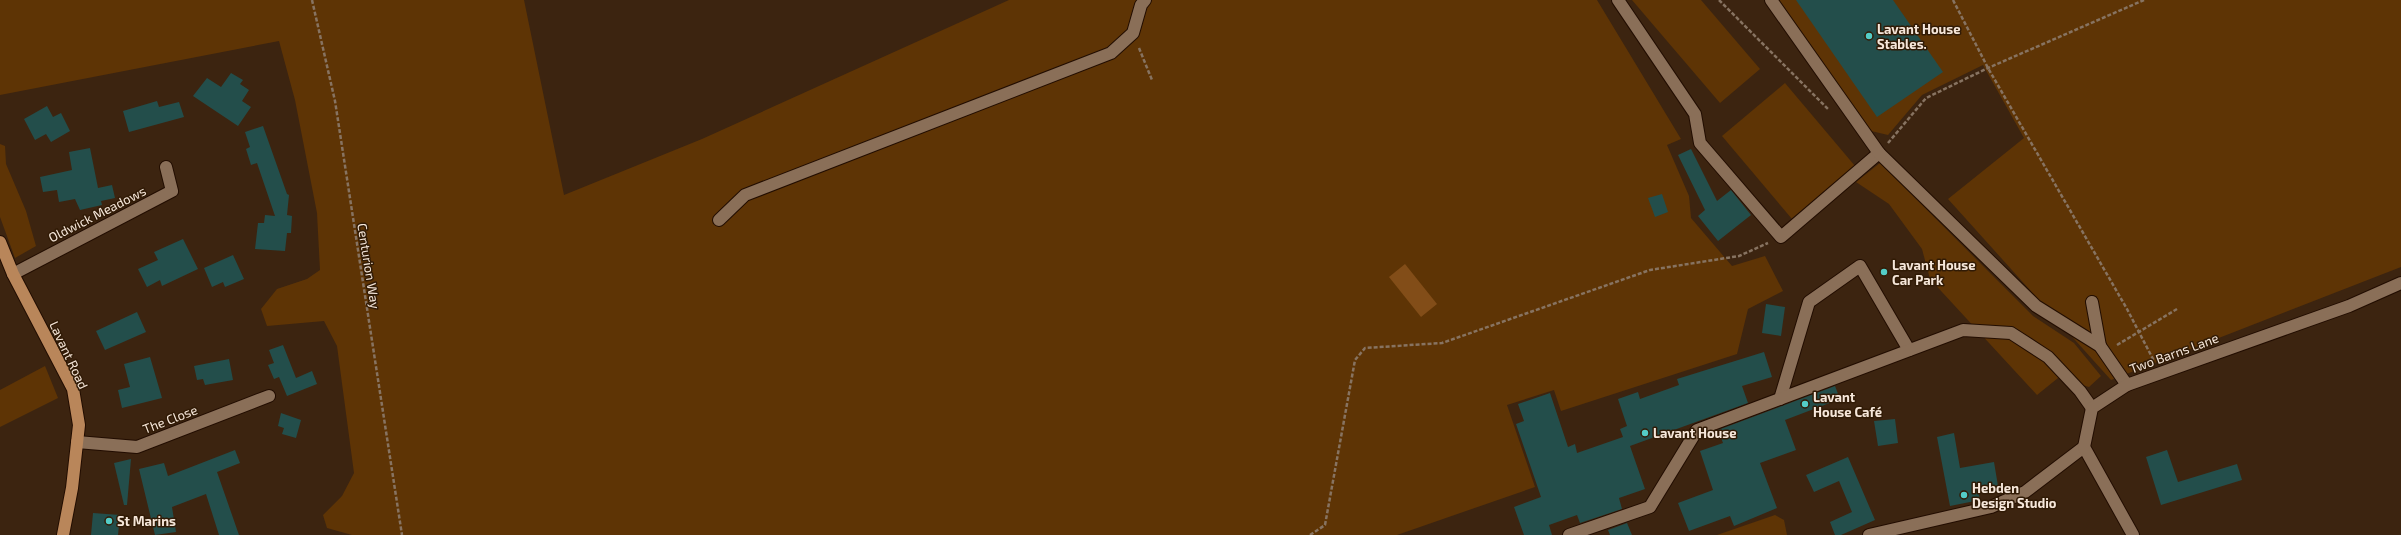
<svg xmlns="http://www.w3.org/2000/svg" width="2401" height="535" viewBox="0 0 2401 535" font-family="'Exo 2',sans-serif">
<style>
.green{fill:#5e3405}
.water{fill:#824d18}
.building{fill:#234e4b}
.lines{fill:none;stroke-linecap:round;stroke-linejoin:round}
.minor-casing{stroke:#220d00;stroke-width:14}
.major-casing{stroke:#220d00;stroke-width:14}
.path{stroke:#877361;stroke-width:2.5;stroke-dasharray:4 2;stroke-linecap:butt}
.minor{stroke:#8a6f58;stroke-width:12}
.major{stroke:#b9865a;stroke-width:12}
.poi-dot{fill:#54cdc7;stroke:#311b06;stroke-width:1.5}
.labels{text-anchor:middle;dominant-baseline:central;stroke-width:3;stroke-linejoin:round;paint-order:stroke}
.poi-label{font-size:13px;font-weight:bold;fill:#f6e7da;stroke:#311b06;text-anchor:start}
.street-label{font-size:13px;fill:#f6e7da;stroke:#311b06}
</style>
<rect width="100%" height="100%" fill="#3c2410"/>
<g class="green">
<polygon points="0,0 524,0 564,195 702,139 1009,0 1597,0 1681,139 1667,145 1689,196 1691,218 1732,266 1765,256 1783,291 1748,309 1737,354 1561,411 1554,390 1507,405 1535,487 1397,535 352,535 327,528 323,515 342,496 354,473 337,346 324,321 267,326 261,309 277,289 307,279 320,270 317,213 295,100 279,41 0,95"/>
<polygon points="1632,0 1701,0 1760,69 1720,103"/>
<polygon points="1779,0 2401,0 2401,267 2111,380 1948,199 2024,138 1983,65 1922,95 1888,135 1871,131"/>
<polygon points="1785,83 1855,166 1792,219 1722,136"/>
<polygon points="0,144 5,146 6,164 26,211 36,246 15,258 0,217"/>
<polygon points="1880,163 2033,316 2074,343 2101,376 2089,387 2058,378 2037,395 1930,279 1922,249 1889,204 1856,182"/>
<polygon points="45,366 58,398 0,427 0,390"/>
<polygon points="1775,515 1784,520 1787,535 1717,535"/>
</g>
<polygon class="water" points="1405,264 1437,304 1421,317 1389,277"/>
<g class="building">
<polygon points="1796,0 1893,0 1943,72 1877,117"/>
<polygon points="231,73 243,80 240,84 249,90 242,101 251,107 238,126 193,96 207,78 221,87"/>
<polygon points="157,101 159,107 179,102 184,117 129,132 123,111"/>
<polygon points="47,106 53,117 61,113 70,131 51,142 46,134 35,140 24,119"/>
<polygon points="263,126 287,194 289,195 287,215 292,216 291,233 287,233 285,251 255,249 258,223 264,223 265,215 275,216 257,163 251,165 246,149 250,147 245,132"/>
<polygon points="90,148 98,188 112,185 115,198 101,201 102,205 80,210 75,199 59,202 57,190 43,192 40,177 72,170 69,152"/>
<polygon points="1691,149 1717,201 1731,190 1751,215 1718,241 1698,216 1705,210 1678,155"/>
<polygon points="1662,194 1668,212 1655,217 1648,198"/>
<polygon points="183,239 198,269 162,286 160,280 147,287 138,269 158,260 154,252"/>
<polygon points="233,255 244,279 225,287 223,282 212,287 204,268"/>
<polygon points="1766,304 1785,307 1781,336 1762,333"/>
<polygon points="137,312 146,332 105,350 96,331"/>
<polygon points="283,345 296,378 312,371 317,384 287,396 279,377 274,379 268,365 274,363 269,350"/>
<polygon points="1764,352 1772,377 1742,386 1748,403 1630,446 1645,489 1619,498 1622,509 1580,523 1577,515 1549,525 1552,535 1524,535 1514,507 1541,497 1516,424 1524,421 1518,404 1550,393 1568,447 1575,444 1577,453 1623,437 1620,429 1627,426 1618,399 1638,392 1640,399 1679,385 1677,379"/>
<polygon points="150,357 162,398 122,408 118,390 130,387 124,364"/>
<polygon points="229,359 233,380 205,385 203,379 197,380 194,366"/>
<polygon points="1835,386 1840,399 1785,420 1796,450 1760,463 1777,508 1734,526 1730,516 1689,531 1678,503 1713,490 1700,451 1723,443 1718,430"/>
<polygon points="281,413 301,420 296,438 282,434 284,428 278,426"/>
<polygon points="1895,419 1898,443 1878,446 1874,421"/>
<polygon points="1954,433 1960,468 1994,462 1998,486 1978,490 1980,500 1950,506 1937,437"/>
<polygon points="235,450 240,463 217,472 239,535 219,535 206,494 172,507 176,532 155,535 139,469 164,463 168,476"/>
<polygon points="2167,450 2178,482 2237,464 2242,480 2161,505 2146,457"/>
<polygon points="1848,457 1875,520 1841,535 1835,535 1830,522 1852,512 1839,481 1814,492 1806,475"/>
<polygon points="131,459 127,505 124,505 114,463"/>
<polygon points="93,513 120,515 118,535 91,535"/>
<polygon points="1627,523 1632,535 1610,535 1608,530"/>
</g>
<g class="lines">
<defs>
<g id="minor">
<polyline points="1618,0 1695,114 1700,143 1781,237 1879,153"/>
<polyline points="1771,0 1879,153 2036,306 2100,346 2127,385"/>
<polyline points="719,220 745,195 1111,53 1133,33 1141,5 1145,0"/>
<polyline points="13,274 172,191 166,167"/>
<polyline points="2092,302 2100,346"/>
<polyline points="1780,399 1809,302 1860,266 1909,350"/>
<polyline points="77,442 137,447 269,396"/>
<polyline points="1569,535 1650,507 1697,430 1963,330 2011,333 2048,357 2080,391 2092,408"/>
<polyline points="1869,535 1991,507 2025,492 2084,447"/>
<polyline points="2133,535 2084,447 2092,408 2127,385 2349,306 2401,283"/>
</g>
<polyline id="major" points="0,242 13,274 73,389 79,425 72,488 63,535"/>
</defs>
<use href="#minor" class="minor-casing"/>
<use href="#major" class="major-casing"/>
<g class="path">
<polyline points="312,0 335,101 402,535"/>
<polyline points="1719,0 1828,109"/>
<polyline points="1953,0 1988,68 2127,309 2154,361"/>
<polyline points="1139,48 1152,80"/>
<polyline points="1888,143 1926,98 1988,68 2144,0"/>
<polyline points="2117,345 2177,309"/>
<polyline points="1310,535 1325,525 1355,360 1365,348 1442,343 1650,270 1739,256 1768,243"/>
</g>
<use href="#minor" class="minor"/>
<use href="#major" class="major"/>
</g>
<g class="poi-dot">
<circle cx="1869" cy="36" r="4"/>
<circle cx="1884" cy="272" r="4"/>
<circle cx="1805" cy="404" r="4"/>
<circle cx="1645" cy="433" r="4"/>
<circle cx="1964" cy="495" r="4"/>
<circle cx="109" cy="521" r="4"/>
</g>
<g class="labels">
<g class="poi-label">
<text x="1877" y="29">Lavant House<tspan x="1877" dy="15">Stables.</tspan></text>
<text x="1892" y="265">Lavant House<tspan x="1892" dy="15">Car Park</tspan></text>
<text x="1813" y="397">Lavant<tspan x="1813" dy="15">House Café</tspan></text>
<text x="1653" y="433">Lavant House</text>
<text x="1972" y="488">Hebden<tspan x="1972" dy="15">Design Studio</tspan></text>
<text x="117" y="521">St Marins</text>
</g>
<g class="street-label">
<text transform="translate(97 214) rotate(-27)">Oldwick Meadows</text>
<text transform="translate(369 266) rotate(81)">Centurion Way</text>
<text transform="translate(2174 353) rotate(-20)">Two Barns Lane</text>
<text transform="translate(69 355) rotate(65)">Lavant Road</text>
<text transform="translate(170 419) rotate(-21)">The Close</text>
</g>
</g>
</svg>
